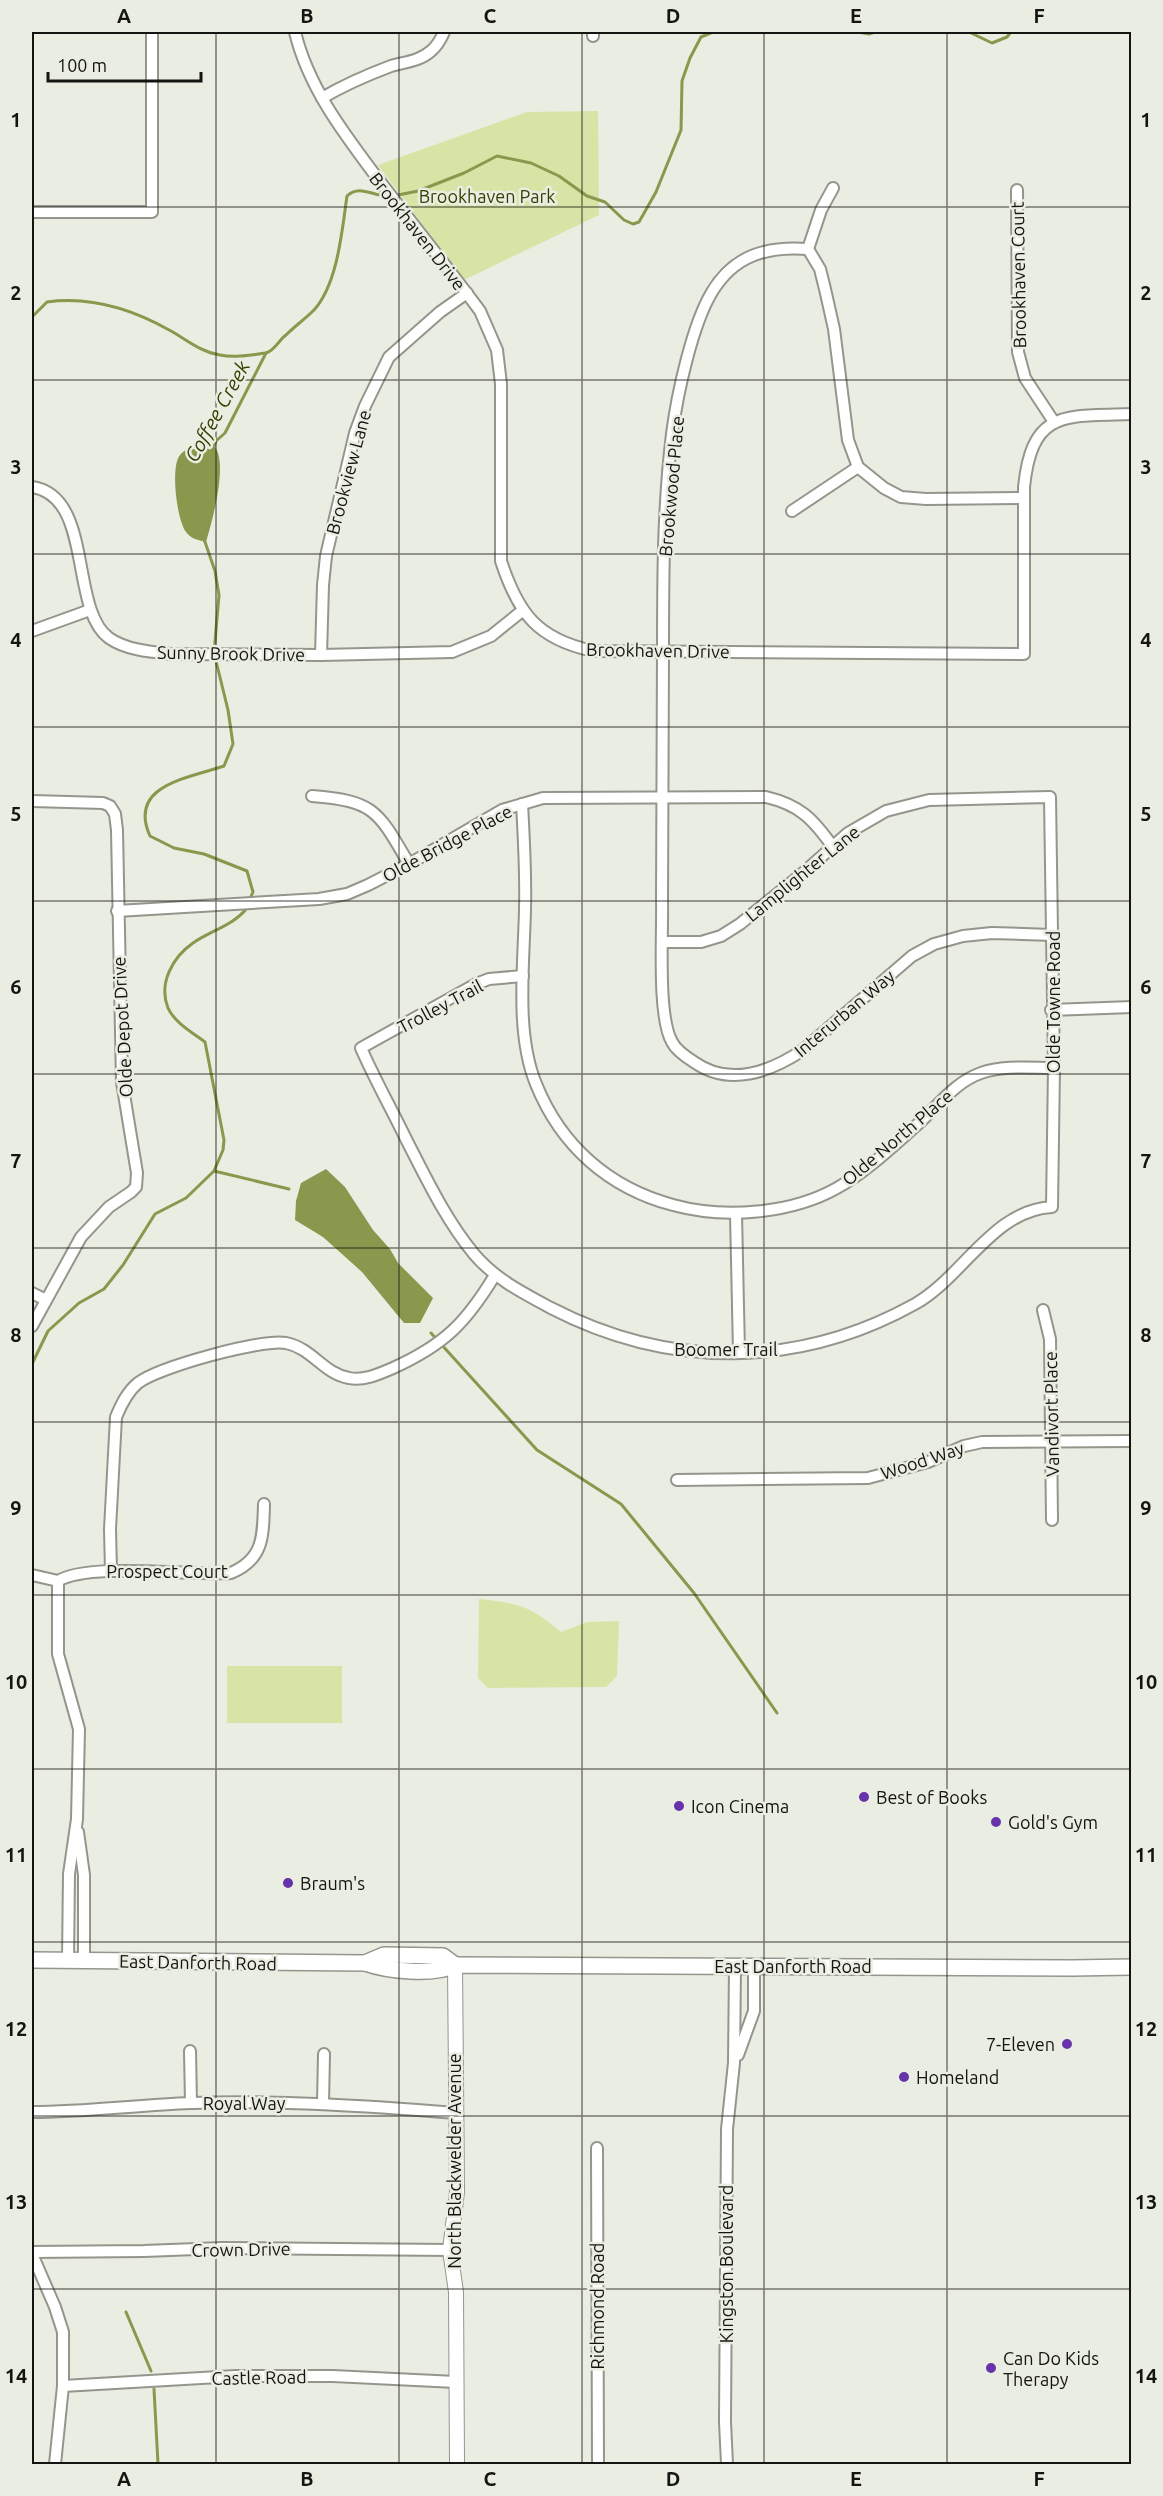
<svg xmlns="http://www.w3.org/2000/svg" width="1163" height="2496" viewBox="0 0 1163 2496" font-family="Ubuntu,sans-serif">
<style>
.green{fill:#d6e5a6}
.water{fill:#88984c}
.lines{fill:none;stroke-linecap:round;stroke-linejoin:round}
.stream{stroke:#88984c;stroke-width:3}
.minor-casing{stroke:#94968c;stroke-width:14}
.tertiary-casing{stroke:#94968c;stroke-width:16}
.secondary-casing{stroke:#94968c;stroke-width:18}
.minor{stroke:#fff;stroke-width:10}
.tertiary{stroke:#fff;stroke-width:14}
.secondary{stroke:#fff;stroke-width:15}
.grid{fill:none;stroke:#141511;stroke-width:1.5;stroke-opacity:0.55}
.poi-dot{fill:#6733aa;stroke:#eaede2;stroke-width:2}
.labels{text-anchor:middle;dominant-baseline:central;stroke-width:5;stroke-linejoin:round;paint-order:stroke}
.park-label{font-size:18px;fill:#353f02;stroke:#eaede2}
.street-label{font-size:18px;fill:#141511;stroke:#eaede2}
.poi-label{font-size:18px;fill:#141511;stroke:#eaede2;text-anchor:start}
.water-label{font-size:20px;font-style:italic;fill:#374105;stroke:#eaede2}
.neatline{fill:none;stroke:#141511;stroke-width:2}
.grid-label{font-size:20px;text-anchor:middle;font-weight:bold;fill:#141511}
</style>
<rect width="100%" height="100%" fill="#eaede2"/>
<g class="green">
<polygon points="598,111 599,215 464,280 378,165 527,112"/>
<path d="M479 1599C518 1603 531 1606 561 1632L587 1622 619 1621 617 1676 606 1687 488 1688 478 1678Z"/>
<rect x="227" y="1666" width="115" height="57"/>
</g>
<g class="water">
<path d="M214 446C229 461 212 522 206 542 198 540 191 539 186 532 177 521 170 467 180 455 188 445 202 447 214 446Z"/>
<polygon points="326,1169 345,1187 373,1230 390,1249 398,1263 433,1298 420,1323 404,1323 362,1272 323,1237 295,1220 296,1201 301,1183"/>
</g>
<g class="lines">
<g class="stream">
<polyline points="858,32 869,34 875,32"/>
<polyline points="969,32 992,43 1007,37 1011,32"/>
<polyline points="393,196 418,191 464,173 497,156 531,163 559,176 587,196 605,202 624,220 633,224 639,222 656,192 681,130 682,81 690,58 701,37 713,32"/>
<path d="M32 317 47 302C90 296 134 310 171 331 187 340 201 352 220 355 235 358 251 355 266 353"/>
<path d="M213 449 216 441 225 433 266 353C274 351 279 340 286 335 295 326 305 319 314 310 338 283 342 230 347 196 359 184 373 196 387 196"/>
<path d="M204 539 215 571 219 595 214 653 228 710 233 744 224 766C189 778 127 785 150 836L174 848 204 854 247 871 253 892 249 901"/>
<polyline points="214,1171 289,1189"/>
<polyline points="431,1333 537,1450 621,1504 694,1593 777,1713"/>
<path d="M32 1364 48 1331 79 1303 104 1289 123 1265 155 1214 186 1198 214 1171 223 1150 224 1140 205 1042C193 1033 174 1022 168 1008 158 983 173 957 193 943 210 931 234 925 247 908"/>
<polyline points="126,2312 151,2371"/>
<polyline points="154,2389 158,2464"/>
</g>
<defs>
<g id="minor">
<path d="M295 32C308 86 342 131 375 175 410 221 446 265 480 311L497 350 501 384V561C518 613 537 639 593 651L1024 654V487C1032 409 1065 416 1132 414"/>
<polyline points="593,32 593,36"/>
<path d="M322 98C344 85 367 75 391 66 405 62 420 61 431 51 437 46 441 39 444 32"/>
<polyline points="1017,190 1018,352 1025,378 1054,422"/>
<polyline points="32,212 152,212 152,32"/>
<path d="M808 249C767 246 734 255 712 292 692 325 677 395 672 434 663 507 663 581 663 654 663 736 662 818 662 900 663 932 657 1016 672 1042 676 1050 686 1057 694 1062 729 1087 770 1072 803 1050L912 956 934 944 963 936 992 933 1052 935"/>
<polyline points="808,249 820,269 825,289 834,329 848,440 858,467 884,488 901,497 926,499 1024,498"/>
<polyline points="808,249 821,210 833,188"/>
<path d="M32 487C94 496 69 609 109 638 126 650 151 652 171 654L321 655 452 652 491 636 522 611"/>
<polyline points="792,511 858,467"/>
<polyline points="32,631 90,610"/>
<polyline points="321,655 323,585 326,556 355,433 365,406 389,357 440,312 467,293"/>
<path d="M312 796C375 801 378 811 409 864"/>
<polyline points="32,801 103,803 110,806 115,814 117,830 122,1082 137,1173 136,1187 131,1192 109,1207 81,1237 32,1326"/>
<path d="M522 804C524 839 526 874 525 909 524 963 515 1033 536 1084 561 1146 609 1188 673 1205 724 1219 791 1214 837 1188 866 1172 893 1146 918 1124 938 1106 955 1082 981 1073 1003 1065 1031 1068 1054 1068"/>
<path d="M117 911 319 899 347 894 368 885 409 864 502 810 543 798 766 797C800 805 813 819 833 847"/>
<path d="M523 976 489 979 476 984 361 1048C375 1080 392 1110 407 1141 427 1180 446 1220 474 1254 495 1279 523 1293 551 1308 669 1369 798 1369 915 1304 963 1277 993 1210 1052 1207L1054 1068 1050 797 929 800 886 811 848 833 803 873 740 924 721 936 701 942H663"/>
<polyline points="1051,1010 1132,1007"/>
<polyline points="736,1214 739,1352"/>
<polyline points="32,1293 46,1300"/>
<polyline points="1043,1310 1050,1339 1052,1520"/>
<polyline points="677,1480 868,1478 928,1462 964,1446 982,1442 1132,1441"/>
<path d="M111 1571 110 1529 116 1417C121 1405 127 1392 138 1383 159 1367 260 1339 286 1343 312 1348 324 1374 349 1378 364 1381 379 1374 393 1368 444 1345 466 1323 495 1275"/>
<polyline points="32,1575 58,1581"/>
<polyline points="58,1581 58,1654 79,1729 77,1819 69,1874 68,1960"/>
<path d="M58 1581C90 1562 189 1576 231 1573 264 1559 263 1536 264 1504"/>
<polyline points="78,1832 84,1875 84,1960"/>
<polyline points="190,2051 191,2103"/>
<polyline points="738,2055 754,2011 754,1966"/>
<polyline points="323,2103 324,2054"/>
<path d="M32 2112C85 2112 138 2105 191 2103 280 2100 368 2106 456 2113"/>
<polyline points="597,2148 598,2464"/>
<polyline points="32,2252 144,2251 222,2248 450,2250"/>
<polyline points="32,2254 55,2307 63,2332 63,2386 55,2464"/>
<polyline points="63,2386 236,2376 333,2376 456,2382"/>
<polyline points="727,2464 725,2422 727,2129 734,2063 735,1966"/>
</g>
<polyline id="tertiary" points="455,1965 457,2192 450,2250 456,2292 457,2464"/>
<g id="secondary">
<path d="M32 1960 365 1963C388 1971 433 1976 455 1965L1072 1968 1132 1967"/>
<polyline points="365,1963 384,1955 443,1956 455,1965"/>
</g>
</defs>
<use href="#minor" class="minor-casing"/>
<use href="#tertiary" class="tertiary-casing"/>
<use href="#secondary" class="secondary-casing"/>
<use href="#minor" class="minor"/>
<use href="#tertiary" class="tertiary"/>
<use href="#secondary" class="secondary"/>
</g>
<path class="grid" d="M216 32V2464M399 32V2464M582 32V2464M764 32V2464M947 32V2464M32 207H1132M32 380H1132M32 554H1132M32 727H1132M32 901H1132M32 1074H1132M32 1248H1132M32 1422H1132M32 1595H1132M32 1769H1132M32 1942H1132M32 2116H1132M32 2289H1132"/>
<g class="poi-dot">
<circle cx="864" cy="1797" r="6"/>
<circle cx="679" cy="1806" r="6"/>
<circle cx="996" cy="1822" r="6"/>
<circle cx="288" cy="1883" r="6"/>
<circle cx="1067" cy="2044" r="6"/>
<circle cx="904" cy="2077" r="6"/>
<circle cx="991" cy="2368" r="6"/>
</g>
<g class="labels">
<g class="park-label">
<text x="487" y="196">Brookhaven Park</text>
</g>
<g class="street-label">
<text transform="translate(418 231) rotate(52)">Brookhaven Drive</text>
<text transform="translate(1018 275) rotate(-91)">Brookhaven Court</text>
<text transform="translate(348 472) rotate(-75)">Brookview Lane</text>
<text transform="translate(671 486) rotate(-85)">Brookwood Place</text>
<text transform="translate(658 650) rotate(1)">Brookhaven Drive</text>
<text transform="translate(231 653) rotate(1)">Sunny Brook Drive</text>
<text transform="translate(447 843) rotate(-28)">Olde Bridge Place</text>
<text transform="translate(802 873) rotate(-39)">Lamplighter Lane</text>
<text transform="translate(1053 1002) rotate(-90)">Olde Towne Road</text>
<text transform="translate(440 1006) rotate(-28)">Trolley Trail</text>
<text transform="translate(844 1013) rotate(-40)">Interurban Way</text>
<text transform="translate(122 1027) rotate(-93)">Olde Depot Drive</text>
<text transform="translate(897 1137) rotate(-40)">Olde North Place</text>
<text x="726" y="1349">Boomer Trail</text>
<text transform="translate(1051 1414) rotate(-91)">Vandivort Place</text>
<text transform="translate(922 1460) rotate(-18)">Wood Way</text>
<text x="167" y="1571">Prospect Court</text>
<text transform="translate(198 1962) rotate(1)">East Danforth Road</text>
<text x="793" y="1966">East Danforth Road</text>
<text x="244" y="2103">Royal Way</text>
<text transform="translate(454 2161) rotate(-90)">North Blackwelder Avenue</text>
<text transform="translate(241 2249) rotate(-1)">Crown Drive</text>
<text transform="translate(726 2264) rotate(-90)">Kingston Boulevard</text>
<text transform="translate(597 2306) rotate(-90)">Richmond Road</text>
<text transform="translate(259 2377) rotate(-1)">Castle Road</text>
</g>
<g class="poi-label">
<text x="876" y="1797">Best of Books</text>
<text x="691" y="1806">Icon Cinema</text>
<text x="1008" y="1822">Gold's Gym</text>
<text x="300" y="1883">Braum's</text>
<text x="1055" y="2044" text-anchor="end">7-Eleven</text>
<text x="916" y="2077">Homeland</text>
<text x="1003" y="2358">Can Do Kids<tspan x="1003" dy="21">Therapy</tspan></text>
</g>
<g class="water-label">
<text transform="translate(217 411) rotate(-61)">Coffee Creek</text>
</g>
</g>
<rect width="1163" height="2496" fill="none" stroke="#eaede2" stroke-width="66"/>
<path d="M48 72v9h153v-9" fill="none" stroke="#141511" stroke-width="3"/>
<text x="57" y="72" font-size="18" fill="#141511" stroke="#eaede2" stroke-width="4.5" paint-order="stroke">100 m</text>
<rect x="33" y="33" width="1097" height="2430" class="neatline"/>
<g class="grid-label">
<text x="124" y="23">A</text>
<text x="307" y="23">B</text>
<text x="490" y="23">C</text>
<text x="673" y="23">D</text>
<text x="856" y="23">E</text>
<text x="1039" y="23">F</text>
<text x="16" y="127">1</text>
<text x="1146" y="127">1</text>
<text x="16" y="300">2</text>
<text x="1146" y="300">2</text>
<text x="16" y="474">3</text>
<text x="1146" y="474">3</text>
<text x="16" y="647">4</text>
<text x="1146" y="647">4</text>
<text x="16" y="821">5</text>
<text x="1146" y="821">5</text>
<text x="16" y="994">6</text>
<text x="1146" y="994">6</text>
<text x="16" y="1168">7</text>
<text x="1146" y="1168">7</text>
<text x="16" y="1342">8</text>
<text x="1146" y="1342">8</text>
<text x="16" y="1515">9</text>
<text x="1146" y="1515">9</text>
<text x="16" y="1689">10</text>
<text x="1146" y="1689">10</text>
<text x="16" y="1862">11</text>
<text x="1146" y="1862">11</text>
<text x="16" y="2036">12</text>
<text x="1146" y="2036">12</text>
<text x="16" y="2209">13</text>
<text x="1146" y="2209">13</text>
<text x="16" y="2383">14</text>
<text x="1146" y="2383">14</text>
<text x="124" y="2486">A</text>
<text x="307" y="2486">B</text>
<text x="490" y="2486">C</text>
<text x="673" y="2486">D</text>
<text x="856" y="2486">E</text>
<text x="1039" y="2486">F</text>
</g>
</svg>
